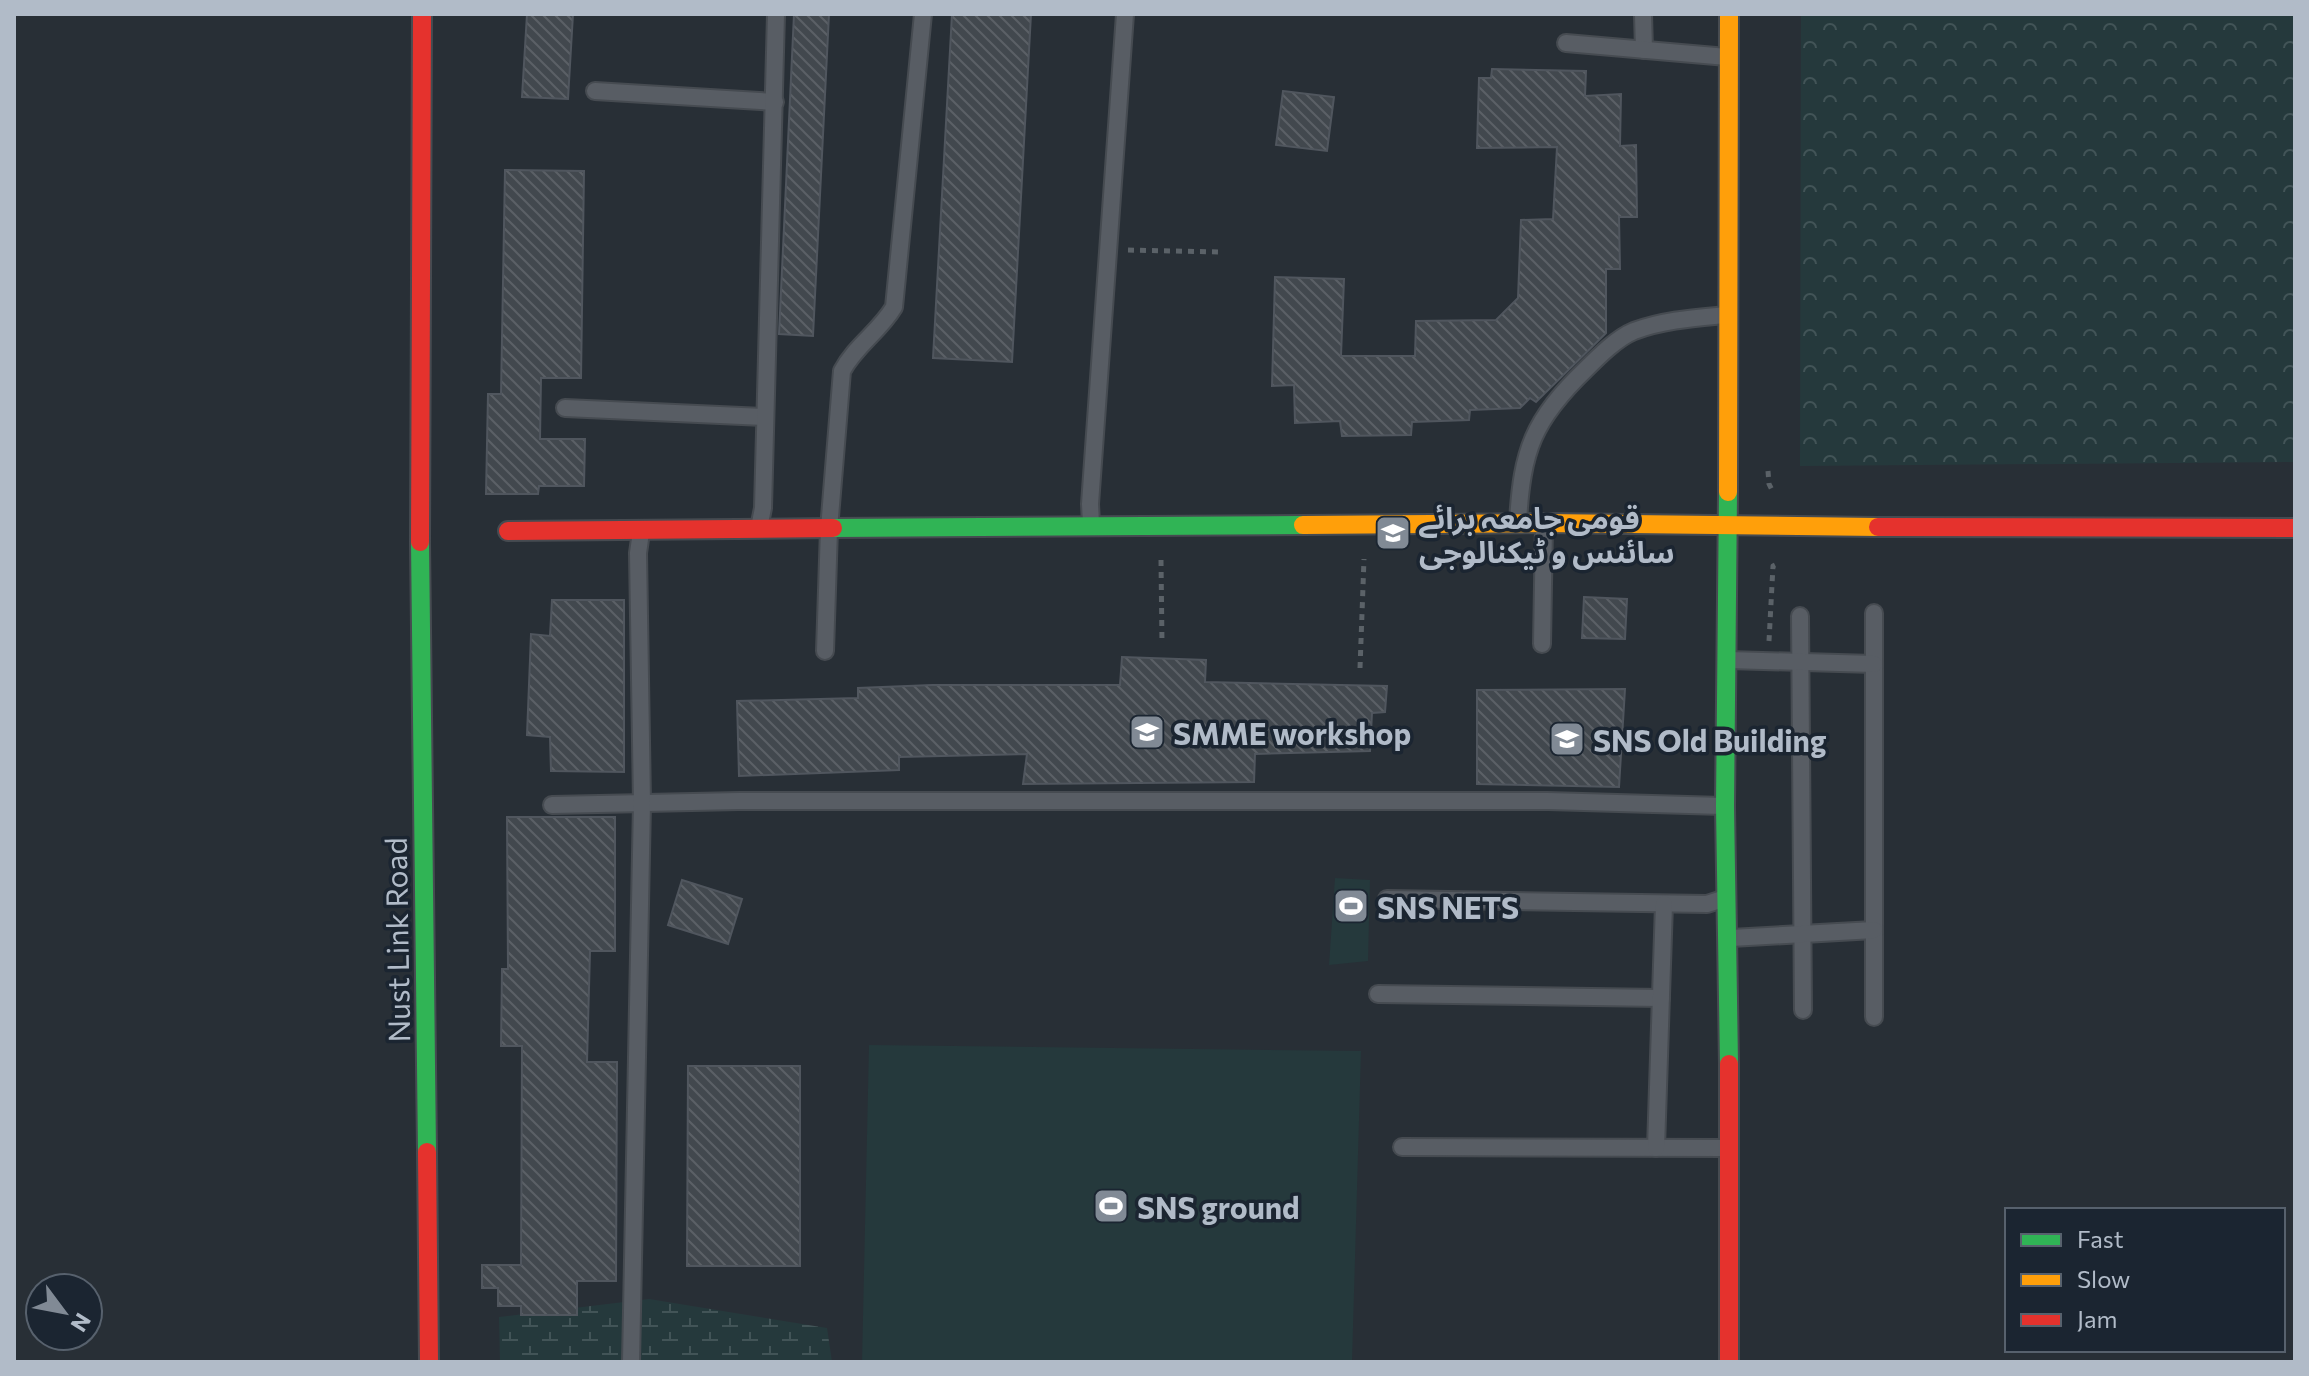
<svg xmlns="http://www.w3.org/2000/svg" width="2309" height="1376" viewBox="0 0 2309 1376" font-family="Commissioner,'Noto Sans Arabic',sans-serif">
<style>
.forest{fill:url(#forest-crowns)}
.wetland{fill:url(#wetland-marsh)}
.park{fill:#25393c}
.building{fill:url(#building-back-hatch);stroke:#50565e;stroke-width:2}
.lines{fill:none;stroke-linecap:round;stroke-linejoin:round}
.lane-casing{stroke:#464b51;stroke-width:20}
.fast-casing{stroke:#464b51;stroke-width:22}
.slow-casing{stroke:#464b51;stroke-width:22}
.jam-casing{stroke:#464b51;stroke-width:22}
.path{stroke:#5b6268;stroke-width:5;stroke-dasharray:6 6;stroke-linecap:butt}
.lane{stroke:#585d64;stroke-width:16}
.fast{stroke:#30b455;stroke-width:18}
.slow{stroke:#ff9f0a;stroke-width:18}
.jam{stroke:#e5322d;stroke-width:18}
.labels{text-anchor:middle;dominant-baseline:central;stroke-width:7;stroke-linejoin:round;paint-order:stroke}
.poi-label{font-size:30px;font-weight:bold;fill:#b1bbc8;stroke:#1b2531;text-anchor:start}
.street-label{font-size:30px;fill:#b1bbc8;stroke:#1b2531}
</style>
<defs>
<pattern id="forest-crowns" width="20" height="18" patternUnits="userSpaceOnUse" patternTransform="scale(2)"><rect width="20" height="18" fill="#25393c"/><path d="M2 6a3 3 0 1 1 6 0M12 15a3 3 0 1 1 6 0" fill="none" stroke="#425457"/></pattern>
<pattern id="wetland-marsh" width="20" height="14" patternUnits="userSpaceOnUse" patternTransform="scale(2)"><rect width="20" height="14" fill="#25393c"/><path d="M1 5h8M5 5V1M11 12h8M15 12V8" fill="none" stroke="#425457"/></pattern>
<pattern id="building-back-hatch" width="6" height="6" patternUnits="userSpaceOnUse" patternTransform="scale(2)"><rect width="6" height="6" fill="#42484e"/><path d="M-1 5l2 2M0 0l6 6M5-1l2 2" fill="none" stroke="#5b6066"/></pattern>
</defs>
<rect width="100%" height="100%" fill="#282f36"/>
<polygon class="forest" points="1801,14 2295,14 2295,462 1800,466"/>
<polygon class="wetland" points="649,1299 827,1328 832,1362 500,1362 499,1317"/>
<g class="park">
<polygon points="1335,878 1370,880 1368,961 1329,965"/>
<polygon points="869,1045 1361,1051 1352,1362 862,1362"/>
</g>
<g class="building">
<polygon points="527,14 573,14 568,99 522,97"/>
<polygon points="794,14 829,14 813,336 779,334"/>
<polygon points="952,14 1031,14 1012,362 933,358"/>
<polygon points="1492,69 1586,71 1585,96 1621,94 1620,146 1636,145 1637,217 1619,217 1620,269 1606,269 1606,333 1536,402 1530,398 1520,408 1470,410 1469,420 1412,422 1411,435 1342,436 1340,421 1295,423 1294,385 1272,386 1275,277 1344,279 1341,356 1415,356 1416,321 1496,320 1518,298 1521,220 1553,219 1557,147 1477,148 1479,78 1491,78"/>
<polygon points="1283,91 1334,97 1327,151 1276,145"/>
<polygon points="505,170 584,171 581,378 541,378 540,439 585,439 584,486 539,486 538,494 486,494 488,394 501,394"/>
<polygon points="1584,597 1627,599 1625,639 1582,638"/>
<polygon points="552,600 624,600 624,772 551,771 550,737 527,735 531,634 550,636"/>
<polygon points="1122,657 1206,660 1205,682 1387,686 1385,712 1372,713 1370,751 1255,754 1254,782 1023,784 1027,754 899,757 899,770 739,776 737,701 858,698 858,688 932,685 1120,685"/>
<polygon points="1625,689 1619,787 1477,784 1477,690"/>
<polygon points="507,817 615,817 615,951 590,951 587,1062 617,1062 616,1281 577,1281 577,1315 521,1315 521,1306 498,1306 498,1288 482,1288 482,1265 521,1265 522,1046 501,1046 502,969 508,969"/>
<polygon points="682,880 742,899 728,944 668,925"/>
<polygon points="688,1066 800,1066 800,1266 687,1266"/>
</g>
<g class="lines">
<defs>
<g id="lane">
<polyline points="1643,14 1644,50"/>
<polyline points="1566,43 1727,57"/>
<polyline points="595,91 775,102"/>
<polyline points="565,408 764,417"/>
<path d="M1518 522C1522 450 1533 420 1586 369 1599 356 1617 338 1634 331 1664 320 1695 318 1726 315"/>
<polyline points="1091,523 1090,504 1125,14"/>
<polyline points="759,528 763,508 776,14"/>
<polyline points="1874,613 1874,1017"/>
<polyline points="1800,616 1803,1010"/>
<polyline points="1542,644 1544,525"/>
<path d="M825 651 829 529 842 371C856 345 879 332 894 307L923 14"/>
<polyline points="1728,660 1874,664"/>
<polyline points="552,805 739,801 1548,801 1723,806"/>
<polyline points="1387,899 1707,904 1726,898"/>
<polyline points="1731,938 1874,930"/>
<polyline points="1378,994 1661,998"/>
<polyline points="1402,1147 1727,1148"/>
<polyline points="1656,1148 1664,904"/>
<polyline points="631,1362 642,803 638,553 641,532"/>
</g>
<g id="fast">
<polyline points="1728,492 1725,806 1729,1064"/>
<polyline points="833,528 1303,525"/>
<polyline points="420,542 427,1152"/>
</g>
<g id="slow">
<polyline points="1728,492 1729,14"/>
<polyline points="1303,525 1544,523 1878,527"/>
</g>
<g id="jam">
<polyline points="1878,527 2295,528"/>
<polyline points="508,531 833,528"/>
<polyline points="420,542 422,14"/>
<polyline points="1729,1064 1729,1362"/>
<polyline points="427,1152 429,1362"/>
</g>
</defs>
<use href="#lane" class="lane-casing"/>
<use href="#fast" class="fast-casing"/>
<use href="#slow" class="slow-casing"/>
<use href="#jam" class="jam-casing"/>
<g class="path">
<polyline points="1128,250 1219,252"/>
<polyline points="1768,471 1769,484 1773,492"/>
<polyline points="1161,560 1162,643"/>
<polyline points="1769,641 1773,566 1775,565"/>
<polyline points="1360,668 1364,559"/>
</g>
<use href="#lane" class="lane"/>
<use href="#fast" class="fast"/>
<use href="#slow" class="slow"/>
<use href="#jam" class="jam"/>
</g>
<defs>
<symbol id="university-square" viewBox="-11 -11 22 22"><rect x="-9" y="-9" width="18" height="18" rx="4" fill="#818a95" stroke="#1b2531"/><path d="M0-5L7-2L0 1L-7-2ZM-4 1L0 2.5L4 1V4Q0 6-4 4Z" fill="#fff"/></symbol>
<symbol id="school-square" viewBox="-11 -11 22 22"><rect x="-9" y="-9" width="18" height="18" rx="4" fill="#818a95" stroke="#1b2531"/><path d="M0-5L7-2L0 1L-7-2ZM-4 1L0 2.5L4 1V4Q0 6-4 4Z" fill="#fff"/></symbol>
<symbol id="stadium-square" viewBox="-11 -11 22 22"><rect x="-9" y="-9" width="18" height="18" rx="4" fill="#818a95" stroke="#1b2531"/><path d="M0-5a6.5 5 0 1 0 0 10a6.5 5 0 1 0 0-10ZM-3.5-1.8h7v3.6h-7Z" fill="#fff"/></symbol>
</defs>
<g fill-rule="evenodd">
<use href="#university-square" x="1373" y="513" width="40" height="40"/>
<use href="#university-square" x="1127" y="712" width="40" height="40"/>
<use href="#school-square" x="1547" y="719" width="40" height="40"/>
<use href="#stadium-square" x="1331" y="886" width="40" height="40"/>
<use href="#stadium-square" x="1091" y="1186" width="40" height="40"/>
</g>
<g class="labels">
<g class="poi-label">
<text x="1419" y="516">قومی جامعہ برائے<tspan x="1419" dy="34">سائنس و ٹیکنالوجی</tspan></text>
<text x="1173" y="732">SMME workshop</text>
<text x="1593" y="739">SNS Old Building</text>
<text x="1377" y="906">SNS NETS</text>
<text x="1137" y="1206">SNS ground</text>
</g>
<g class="street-label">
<text transform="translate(396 940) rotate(-91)">Nust Link Road</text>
</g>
</g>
<rect width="2309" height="1376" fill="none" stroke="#b1bbc8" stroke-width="32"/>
<rect x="2005" y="1208" width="280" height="144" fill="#1b2531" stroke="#57616d" stroke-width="2"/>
<rect x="2021" y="1234" width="40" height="12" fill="#30b455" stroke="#57616d" stroke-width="2"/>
<text x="2077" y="1248" font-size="24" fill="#b1bbc8">Fast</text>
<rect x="2021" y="1274" width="40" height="12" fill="#ff9f0a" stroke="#57616d" stroke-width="2"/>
<text x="2077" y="1288" font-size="24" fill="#b1bbc8">Slow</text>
<rect x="2021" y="1314" width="40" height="12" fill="#e5322d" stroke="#57616d" stroke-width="2"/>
<text x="2077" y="1328" font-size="24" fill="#b1bbc8">Jam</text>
<g transform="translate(64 1312) rotate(122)"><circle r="38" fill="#1b2531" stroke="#57616d" stroke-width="2"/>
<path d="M0-6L14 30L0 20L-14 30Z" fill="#818a95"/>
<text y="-12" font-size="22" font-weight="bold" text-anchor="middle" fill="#b1bbc8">N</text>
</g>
</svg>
